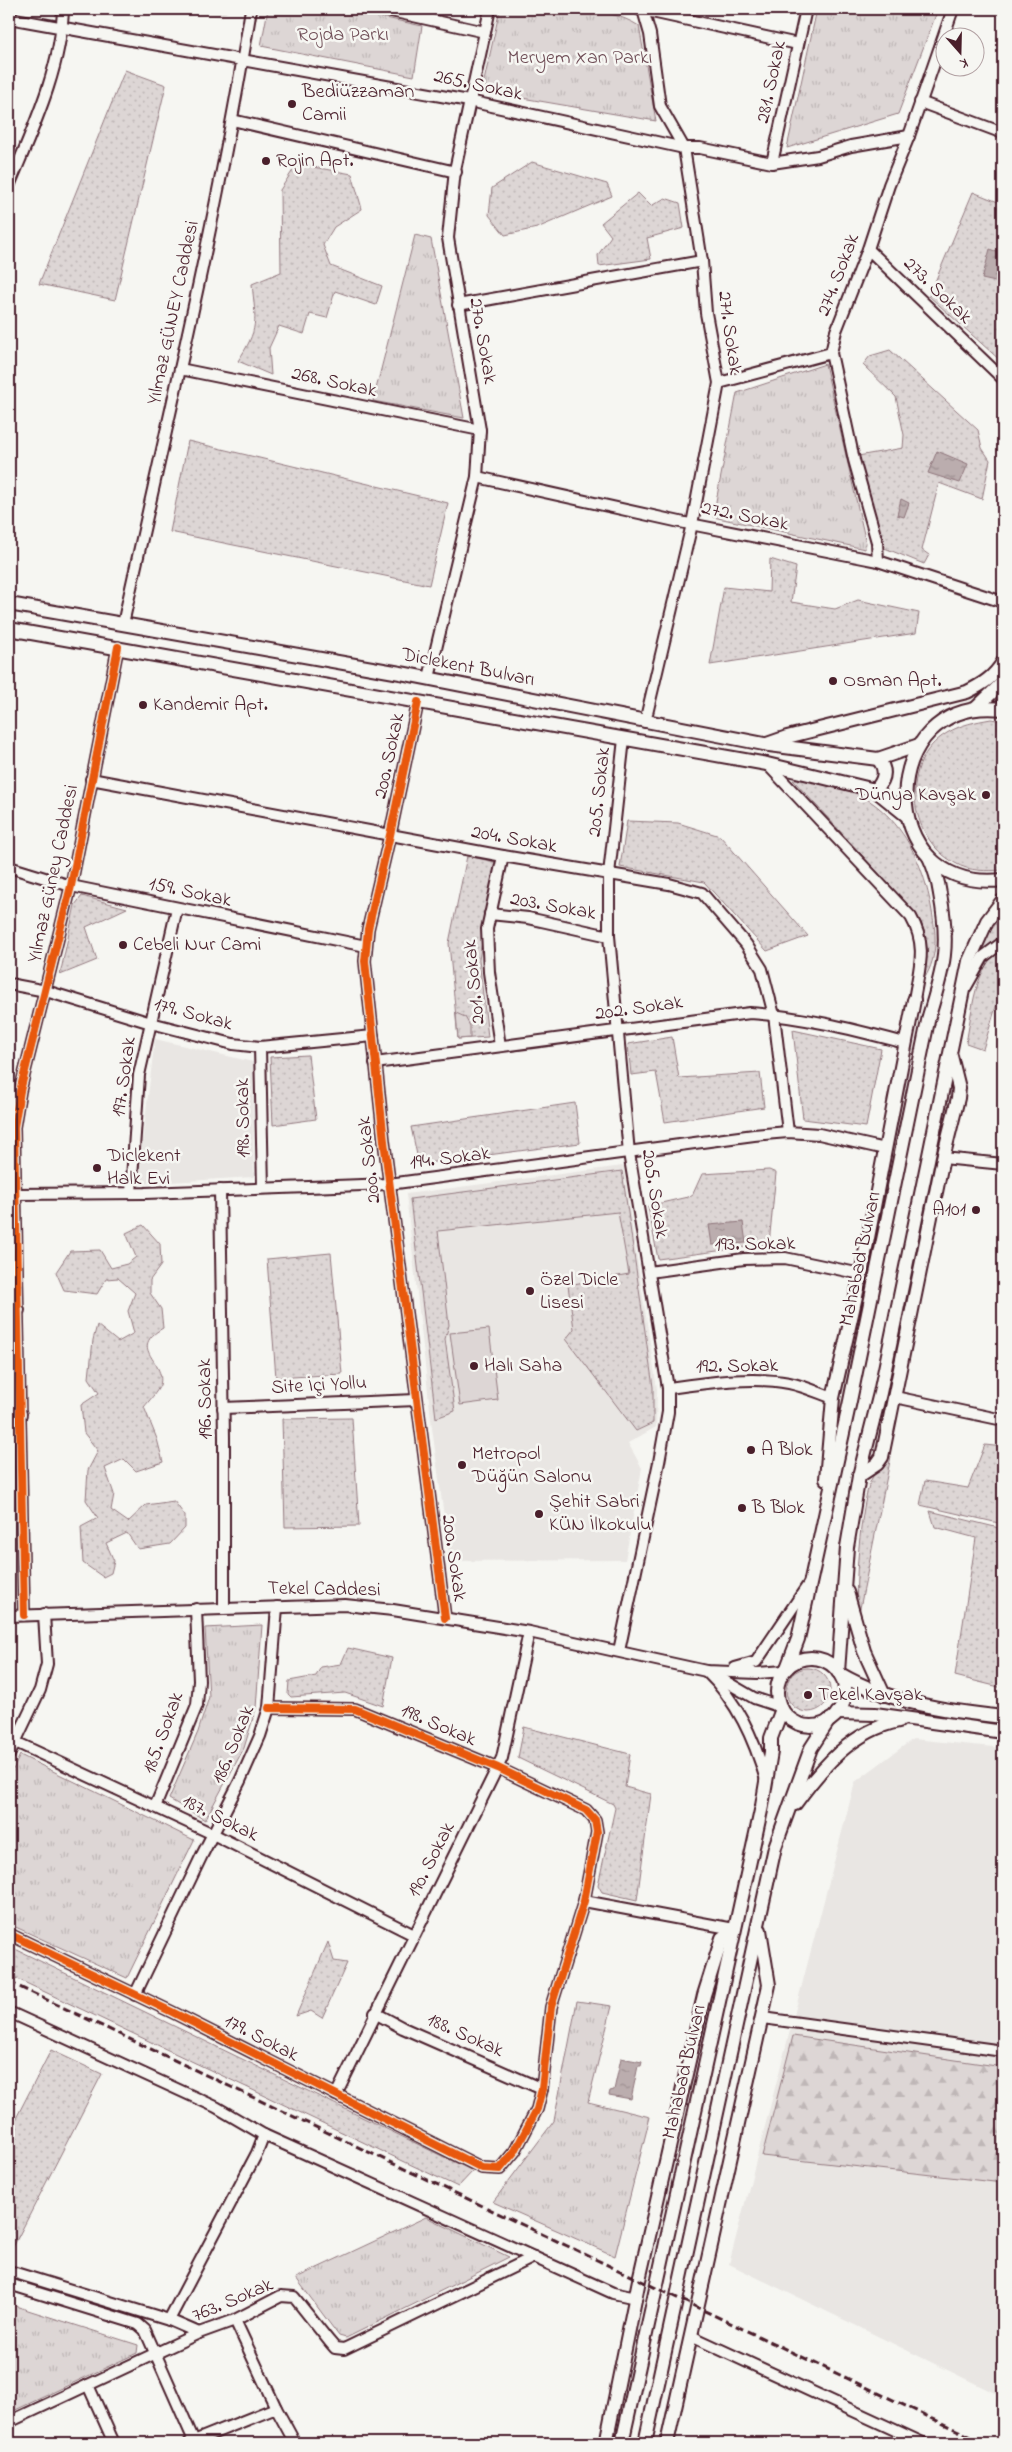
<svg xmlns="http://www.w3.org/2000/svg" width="1012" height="2452" viewBox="0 0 1012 2452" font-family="'Indie Flower',sans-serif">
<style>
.built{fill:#e9e6e3}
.grass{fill:url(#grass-dots);stroke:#947a80}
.forest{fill:url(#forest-firs);stroke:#947a80}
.park{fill:url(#park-tufts);stroke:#947a80}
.pitch{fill:#ddd6d5;stroke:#947a80}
.water{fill:url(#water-ripples);stroke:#8e747a}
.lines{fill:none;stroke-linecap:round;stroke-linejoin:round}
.minor-casing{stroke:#4a1f2b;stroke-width:14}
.major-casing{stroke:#4a1f2b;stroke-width:16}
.minor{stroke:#f6f6f2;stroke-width:10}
.major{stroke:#f6f6f2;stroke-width:12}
.rail{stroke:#4a1f2b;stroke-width:3;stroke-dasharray:8 4;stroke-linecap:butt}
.cycleway-casing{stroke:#f6f6f2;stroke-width:11}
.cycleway{stroke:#e8590c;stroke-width:8}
.poi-dot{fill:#4a1f2b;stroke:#f6f6f2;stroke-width:2}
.labels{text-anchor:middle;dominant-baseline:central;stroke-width:5;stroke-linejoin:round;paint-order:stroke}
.park-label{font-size:20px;fill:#6f4d56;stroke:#f6f6f2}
.street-label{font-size:20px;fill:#4a1f2b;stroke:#f6f6f2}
.poi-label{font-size:20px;fill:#4a1f2b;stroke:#f6f6f2;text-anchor:start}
</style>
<defs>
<pattern id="grass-dots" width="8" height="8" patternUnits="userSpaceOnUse" patternTransform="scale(1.25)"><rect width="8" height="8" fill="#ddd6d5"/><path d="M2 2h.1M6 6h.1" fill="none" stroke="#bfb7b7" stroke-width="1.8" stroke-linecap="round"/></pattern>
<pattern id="forest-firs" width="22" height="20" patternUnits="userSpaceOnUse" patternTransform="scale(1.25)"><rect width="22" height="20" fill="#ddd6d5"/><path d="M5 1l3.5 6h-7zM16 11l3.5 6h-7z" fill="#bfb7b7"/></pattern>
<pattern id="park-tufts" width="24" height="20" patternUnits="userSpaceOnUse" patternTransform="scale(1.25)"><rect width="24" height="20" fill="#ddd6d5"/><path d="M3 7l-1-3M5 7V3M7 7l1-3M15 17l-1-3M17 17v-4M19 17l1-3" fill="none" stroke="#bfb7b7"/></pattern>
<pattern id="water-ripples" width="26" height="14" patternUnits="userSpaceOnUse" patternTransform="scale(1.25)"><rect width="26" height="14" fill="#bbadae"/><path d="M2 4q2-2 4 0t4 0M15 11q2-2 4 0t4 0" fill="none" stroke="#9a8c8e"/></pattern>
</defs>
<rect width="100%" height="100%" fill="#f6f6f2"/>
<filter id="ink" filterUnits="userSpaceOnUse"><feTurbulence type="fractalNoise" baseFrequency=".02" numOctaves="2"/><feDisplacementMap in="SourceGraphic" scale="10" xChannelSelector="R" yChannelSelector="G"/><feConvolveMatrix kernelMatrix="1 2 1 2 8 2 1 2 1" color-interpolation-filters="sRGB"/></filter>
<g filter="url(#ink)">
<g class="built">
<polygon points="178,9 231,9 220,17"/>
<polygon points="155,1039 253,1062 254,1177 137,1184"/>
<polygon points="623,1166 657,1389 656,1427 628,1443 642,1468 625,1560 450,1561 432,1428 406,1194"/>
<polygon points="913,1739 1003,1748 1003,2397 729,2264 855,1782"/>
</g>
<g class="grass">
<polygon points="125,70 166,85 115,300 39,284"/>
<path d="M299 161 313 167 352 174 362 209 334 227 323 245 331 266 382 286 376 305 335 291 327 318 310 314 304 334 279 326 269 348 271 375 238 361C259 329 256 322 252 284L281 272 280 190Z"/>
<polygon points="532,162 607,184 612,196 537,228 505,235 489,215 492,188"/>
<polygon points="973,192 1003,204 1002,362 929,296"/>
<polygon points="638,193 651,206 665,198 680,203 684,228 647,238 651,259 599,266 598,255 611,236 601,223"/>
<polygon points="890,350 978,430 982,448 990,460 982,499 939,483 922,550 929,555 924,564 882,547 858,456 903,448 904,435 896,397 863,365 870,356"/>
<polygon points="188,441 448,503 429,585 170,532"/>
<polygon points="770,559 796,567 791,602 835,609 858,600 919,613 916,633 710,665 724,587 769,592"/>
<path d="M991 719 1003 721V870C987 871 970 872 955 863 908 838 898 762 947 733 962 724 975 722 991 719Z"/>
<path d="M793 780C873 779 917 832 931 906 936 933 939 955 924 979 927 953 931 938 916 914Z"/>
<polygon points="627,821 678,823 720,836 808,936 767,951 704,882 620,867"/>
<polygon points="467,856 495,862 479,960 488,1037 458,1039 449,943"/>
<polygon points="82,896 127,908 86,927 97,960 60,975 75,905"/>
<polygon points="1003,914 1003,936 976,957 989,933"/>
<path d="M1003 947V984L983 1049 966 1043C973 1009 973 969 1003 947Z"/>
<polygon points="793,1030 881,1049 866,1127 803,1119"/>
<polygon points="672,1037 679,1078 760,1073 764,1107 665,1122 656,1072 631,1075 628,1044"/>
<polygon points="308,1055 316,1119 273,1125 270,1057"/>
<polygon points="575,1103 580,1143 419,1164 411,1127"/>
<polygon points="769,1170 776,1173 769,1244 658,1259 648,1206 692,1196 702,1174"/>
<polygon points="622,1171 653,1387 653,1423 636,1431 566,1339 574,1329 568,1285 629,1274 618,1212 438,1231 449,1325 445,1339 455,1411 436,1418 410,1199"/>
<path d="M143 1225 160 1244 161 1265 150 1280V1293L161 1309 163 1328C126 1349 167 1361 160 1385 157 1392 149 1401 144 1407L157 1439 163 1462 136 1471 124 1459 105 1468 114 1494 111 1510 128 1522 146 1505 174 1501 185 1516V1528L170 1544 138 1549 127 1533 106 1543 114 1561 111 1573 103 1577 83 1563 81 1527 98 1518 86 1500 88 1470 98 1451 84 1433 81 1405 99 1393 89 1378 93 1340 97 1325 118 1342 134 1333 128 1311 135 1293 118 1278 106 1279 97 1294 64 1290 56 1272 70 1251 100 1250 111 1268 127 1264 136 1257 126 1233Z"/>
<polygon points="331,1253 342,1374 276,1378 267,1259"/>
<polygon points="352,1418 359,1526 285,1527 282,1419"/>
<polygon points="985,1445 1003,1447 1003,1524 920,1505 925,1481 968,1488"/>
<path d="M891 1456 858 1618C853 1595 861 1501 871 1480 875 1471 884 1463 891 1456Z"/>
<polygon points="930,1511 1003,1529 1003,1688 955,1676 976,1538 935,1527"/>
<polygon points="348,1648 392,1658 383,1706 345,1693 291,1697 288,1694 289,1681 316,1676 321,1667 341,1664"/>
<circle cx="808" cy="1690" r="22"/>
<polygon points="524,1727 630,1754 625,1787 651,1794 637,1900 602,1892 598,1885 615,1808 613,1804 518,1758"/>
<polygon points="328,1942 334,1961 347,1963 322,2018 311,2011 296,2016"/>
<polygon points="9,1946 473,2171 458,2187 9,1975"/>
<polygon points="51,2050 102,2074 9,2255 9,2132"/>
</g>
<polygon class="forest" points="793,2036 1003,2067 1003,2183 762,2156"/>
<g class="park">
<polygon points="268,9 345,9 422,26 414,76 261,46"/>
<path d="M500 9C542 9 602 2 639 26L656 121 487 92 484 81Z"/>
<polygon points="817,9 938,9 898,114 787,148"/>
<polygon points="415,235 431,239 464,418 373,401"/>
<polygon points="825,364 866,543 865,549 713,517 737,393"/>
<polygon points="456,1013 465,1017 470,1026 470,1038 458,1039"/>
<polygon points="262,1625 256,1708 244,1748 205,1820 169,1799 198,1732 209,1697 205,1628"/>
<polygon points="20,1755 194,1840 127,1978 9,1924 9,1778"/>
<polygon points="577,2001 612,2006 588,2102 650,2117 615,2256 493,2202 554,2121"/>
<polygon points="426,2217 509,2257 346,2338 339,2336 296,2278"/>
<polygon points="9,2304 138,2345 137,2353 9,2413"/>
</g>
<polygon class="pitch" points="489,1329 498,1400 460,1405 450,1333"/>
<g class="water">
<polygon points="990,249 1003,255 1003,273 1000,283 982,279"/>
<polygon points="937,451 968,464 960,483 928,473"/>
<polygon points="901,499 909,503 904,517 897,515"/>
<polygon points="743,1222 746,1243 712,1245 709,1225"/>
<polygon points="621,2058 642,2062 641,2066 638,2066 631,2099 609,2095 610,2091 614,2090"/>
</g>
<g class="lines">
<defs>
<g id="minor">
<polyline points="382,9 485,32"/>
<polyline points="638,9 798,44"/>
<polyline points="643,10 650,34 660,106 684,148 702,261 706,313 719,383 692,524 645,722"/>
<polyline points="9,18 469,101 684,148 700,148 772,163 818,156 851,146 909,136"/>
<polyline points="920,102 1003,133"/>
<polyline points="232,120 456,172"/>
<polyline points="772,163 806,9"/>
<path d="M9 186C32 130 61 70 63 9"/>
<polyline points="868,249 1003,379"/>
<polyline points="458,305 702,261"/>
<polyline points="180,369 480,430"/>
<polyline points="719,383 831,353"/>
<polyline points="477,477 680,522 878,561 1003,602"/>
<polyline points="878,561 877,542 854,460 831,353 836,331 868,249 889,185 909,136 953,9"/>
<path d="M123 624C168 419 218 215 251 9"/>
<polyline points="429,678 477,477 480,430 448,238 455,170 490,9"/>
<polyline points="418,702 390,835 368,929 365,961 384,1141 445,1618"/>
<path d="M767 764 911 917C928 947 919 968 914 1000"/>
<polyline points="91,779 503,856 669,884 702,893 746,944 762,969 774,1015 788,1132"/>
<polyline points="9,867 71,886 366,946"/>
<polyline points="490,914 528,918 609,936"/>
<polyline points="9,984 46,991 151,1023 233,1044 260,1047 373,1036"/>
<polyline points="966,987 983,957 1003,942"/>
<polyline points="500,1046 489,972 487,929 503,856"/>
<polyline points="260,1047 263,1188"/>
<path d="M375 1063 750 1013C802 1016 855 1030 905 1043"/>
<polyline points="943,1158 1003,1164"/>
<polyline points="220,1190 224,1437 224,1608"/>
<polyline points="131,1193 139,1075 177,908"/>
<polyline points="15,1194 145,1193 389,1184 754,1135 788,1132 819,1134 885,1149"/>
<polyline points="649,1272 744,1259 785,1258 861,1274"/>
<polyline points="9,1310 19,1310"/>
<path d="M668 1388C707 1383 750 1376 789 1383 804 1386 819 1393 833 1398"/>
<polyline points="895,1397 1003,1420"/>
<polyline points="223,1408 416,1400"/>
<polyline points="9,1414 21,1414"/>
<polyline points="24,1615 14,1127 20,1091 71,886 118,647"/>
<polyline points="9,1616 345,1605 393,1610 529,1632 706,1671 758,1673 784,1671"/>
<polyline points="619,1651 659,1462 668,1412 668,1388 629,1153 609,936 609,874 624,739"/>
<polyline points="735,1668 756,1662 808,1585"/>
<path d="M706 1671C737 1701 754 1738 766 1780"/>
<polyline points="718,1677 754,1698 781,1707"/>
<polyline points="9,1739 213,1834 414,1935"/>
<polyline points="9,1755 40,1690 47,1664 44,1614"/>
<polyline points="155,1807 197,1705 199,1681 196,1609"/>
<polyline points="584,1901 734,1929"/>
<polyline points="9,1934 172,2012 482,2168 500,2169 515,2151 537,2109 542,2089 551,2007 584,1901 597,1832 595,1820 586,1810 498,1768 355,1709 269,1708"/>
<polyline points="135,1995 202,1855 240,1781 260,1736 269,1708 277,1607"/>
<polyline points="9,2012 216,2107 264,2135 613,2293 636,2298"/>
<polyline points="375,2013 403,2028 542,2089"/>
<polyline points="763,2018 1003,2051"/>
<polyline points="336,2095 502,1758 529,1632"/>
<polyline points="9,2271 169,2320 199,2333"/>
<polyline points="9,2284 138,2324 145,2330 195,2443"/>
<polyline points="169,2320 257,2153 264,2135"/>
<polyline points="235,2320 276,2408 295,2443"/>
<polyline points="691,2336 923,2443"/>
<polyline points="88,2385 114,2443"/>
<polyline points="9,2422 199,2333 235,2320 281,2296 294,2297 329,2341 335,2348 344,2349 534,2257"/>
<polyline points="189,2443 276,2408"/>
</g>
<g id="major">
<polyline points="9,604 406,674 769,745 878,759 919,745"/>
<polyline points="9,629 767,764 875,790 906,815"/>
<polyline points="975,709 1003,682"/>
<path d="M1003 709C874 694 872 895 1003 880"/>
<path d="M767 744 787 737 967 692C983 684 994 677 1003 662"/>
<path d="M875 790C885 780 887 770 878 759"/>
<polyline points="859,1476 877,1464 882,1457 943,1158 958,1098 959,1088 951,1056"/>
<polyline points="826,1479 833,1398 861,1274 914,1000"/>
<polyline points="847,1592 864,1651 884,1695"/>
<circle cx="811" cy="1692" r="34"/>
<path d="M787 1668 798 1639 850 1401 929 1016C944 967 950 946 940 894 938 880 935 870 929 857"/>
<polyline points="838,1672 847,1547 859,1476 880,1393 969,961 987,921 1003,900"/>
<path d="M840 1674C890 1703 947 1711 1003 1717"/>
<polyline points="837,1713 875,1714 1003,1732"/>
<path d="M795 1804C822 1767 852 1731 899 1721"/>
<polyline points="606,2443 639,2280 704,1995 722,1938 734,1929"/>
<polyline points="622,2443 762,1806 771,1752 771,1738 782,1709"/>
<polyline points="645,2443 775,1847 811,1748 829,1720"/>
<polyline points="667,2443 769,1985 760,1930"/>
</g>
</defs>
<use href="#minor" class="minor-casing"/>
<use href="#major" class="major-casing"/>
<use href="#minor" class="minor"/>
<use href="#major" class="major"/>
<polyline class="rail" points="9,1982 984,2443"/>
<defs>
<g id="cycleway">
<polyline points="418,702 390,835 368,929 365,961 384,1141 445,1618"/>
<polyline points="24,1615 14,1127 20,1091 71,886 118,647"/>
<polyline points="9,1934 172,2012 482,2168 500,2169 515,2151 537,2109 542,2089 551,2007 584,1901 597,1832 595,1820 586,1810 498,1768 355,1709 269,1708"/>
</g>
</defs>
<use href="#cycleway" class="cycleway-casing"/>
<use href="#cycleway" class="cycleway"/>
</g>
</g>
<g class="poi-dot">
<circle cx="292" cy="104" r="5"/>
<circle cx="266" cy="161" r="5"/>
<circle cx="833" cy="681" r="5"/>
<circle cx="143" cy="705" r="5"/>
<circle cx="986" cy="795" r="5"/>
<circle cx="123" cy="945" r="5"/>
<circle cx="97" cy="1168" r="5"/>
<circle cx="976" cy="1210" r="5"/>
<circle cx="530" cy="1291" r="5"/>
<circle cx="474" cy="1366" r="5"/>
<circle cx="751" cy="1450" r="5"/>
<circle cx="462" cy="1465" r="5"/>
<circle cx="742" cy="1508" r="5"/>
<circle cx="539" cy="1514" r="5"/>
<circle cx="808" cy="1695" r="5"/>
</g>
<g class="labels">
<g class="park-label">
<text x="343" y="35">Rojda Parkı</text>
<text x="580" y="58">Meryem Xan Parkı</text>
</g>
<g class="street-label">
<text transform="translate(772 82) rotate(-78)">281. Sokak</text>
<text transform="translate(478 86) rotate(12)">265. Sokak</text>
<text transform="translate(839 275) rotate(-69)">274. Sokak</text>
<text transform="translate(937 291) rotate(44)">273. Sokak</text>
<text transform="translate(174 313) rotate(-78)">Yılmaz GÜNEY Caddesi</text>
<text transform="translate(729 333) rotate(82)">271. Sokak</text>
<text transform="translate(482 341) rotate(80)">270. Sokak</text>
<text transform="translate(334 383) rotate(12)">268. Sokak</text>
<text transform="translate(745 517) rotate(11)">272. Sokak</text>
<text transform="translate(468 668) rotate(11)">Diclekent Bulvarı</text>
<text transform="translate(390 756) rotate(-78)">200. Sokak</text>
<text transform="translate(600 792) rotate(-84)">205. Sokak</text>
<text transform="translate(514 840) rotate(10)">204. Sokak</text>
<text transform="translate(54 874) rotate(-78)">Yılmaz Güney Caddesi</text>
<text transform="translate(190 893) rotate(12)">159. Sokak</text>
<text transform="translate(553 907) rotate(10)">203. Sokak</text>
<text transform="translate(475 982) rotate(-96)">201. Sokak</text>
<text transform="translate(639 1009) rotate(-8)">202. Sokak</text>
<text transform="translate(193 1015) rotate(15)">179. Sokak</text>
<text transform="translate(125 1077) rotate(-82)">197. Sokak</text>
<text transform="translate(244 1118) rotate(-91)">198. Sokak</text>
<text transform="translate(450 1159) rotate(-7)">194. Sokak</text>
<text transform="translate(370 1160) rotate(-97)">200. Sokak</text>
<text transform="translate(654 1194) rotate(81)">205. Sokak</text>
<text transform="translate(755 1245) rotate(-1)">193. Sokak</text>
<text transform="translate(861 1259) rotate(-78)">Mahabad Bulvarı</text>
<text transform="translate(737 1367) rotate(-1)">192. Sokak</text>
<text transform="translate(319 1386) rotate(-3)">Site İçi Yollu</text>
<text transform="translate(206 1399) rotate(-91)">196. Sokak</text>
<text transform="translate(453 1558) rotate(82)">200. Sokak</text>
<text transform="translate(324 1590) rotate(1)">Tekel Caddesi</text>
<text transform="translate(438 1726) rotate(23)">198. Sokak</text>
<text transform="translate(164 1733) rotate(-70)">185. Sokak</text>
<text transform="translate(234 1745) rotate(-68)">186. Sokak</text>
<text transform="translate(220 1819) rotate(26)">187. Sokak</text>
<text transform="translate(432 1860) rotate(-63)">190. Sokak</text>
<text transform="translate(465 2036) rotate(24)">188. Sokak</text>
<text transform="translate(261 2039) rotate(27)">179. Sokak</text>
<text transform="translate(685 2072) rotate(-77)">Mahabad Bulvarı</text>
<text transform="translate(233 2301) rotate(-23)">763. Sokak</text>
</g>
<g class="poi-label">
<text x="302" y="92">Bediüzzaman<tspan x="302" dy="23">Camii</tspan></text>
<text x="276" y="161">Rojin Apt.</text>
<text x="843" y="681">Osman Apt.</text>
<text x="153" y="705">Kandemir Apt.</text>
<text x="976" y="795" text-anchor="end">Dünya Kavşak</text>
<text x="133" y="945">Cebeli Nur Cami</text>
<text x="107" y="1156">Diclekent<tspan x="107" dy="23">Halk Evi</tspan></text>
<text x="966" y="1210" text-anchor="end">A101</text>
<text x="540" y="1280">Özel Dicle<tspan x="540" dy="23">Lisesi</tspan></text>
<text x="484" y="1366">Halı Saha</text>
<text x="761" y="1450">A Blok</text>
<text x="472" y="1454">Metropol<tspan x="472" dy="23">Düğün Salonu</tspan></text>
<text x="549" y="1502">Şehit Sabri<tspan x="549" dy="23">KÜN İlkokulu</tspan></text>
<text x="752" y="1508">B Blok</text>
<text x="818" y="1695">Tekel Kavşak</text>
</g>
</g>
<rect width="1012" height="2452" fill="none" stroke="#f6f6f2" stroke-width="30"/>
<rect x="15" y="15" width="982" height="2422" fill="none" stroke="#4a1f2b" stroke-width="2" filter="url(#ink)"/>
<g transform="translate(960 52) rotate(160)"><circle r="24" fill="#f6f6f2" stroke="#b1a0a2"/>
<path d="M0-4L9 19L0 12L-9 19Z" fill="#4a1f2b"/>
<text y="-8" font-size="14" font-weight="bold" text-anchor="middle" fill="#4a1f2b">K</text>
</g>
</svg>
